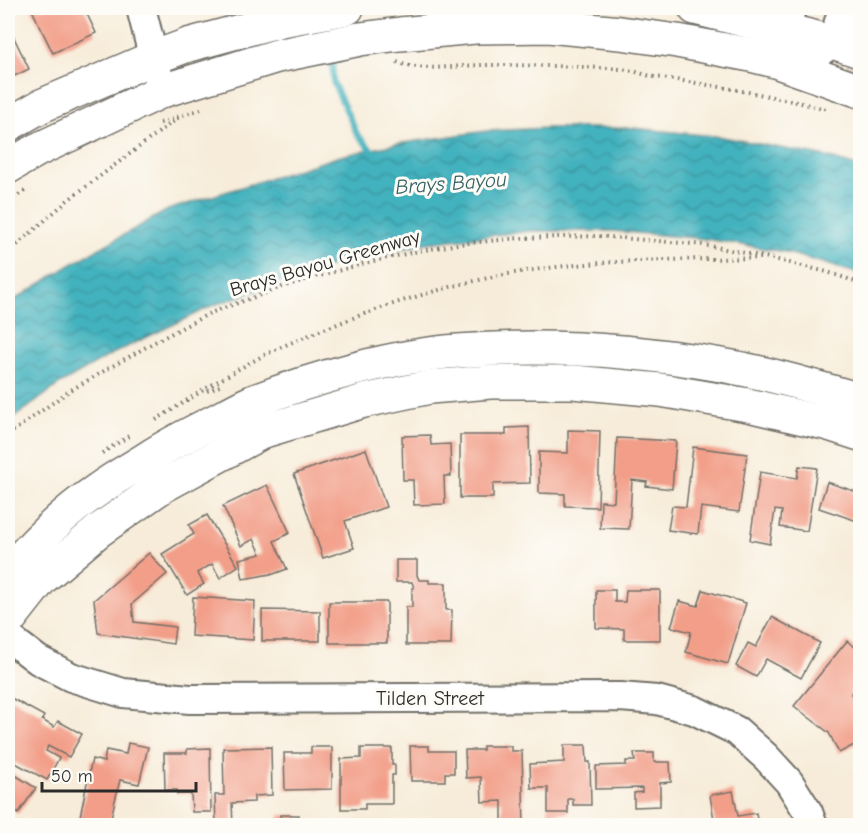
<svg xmlns="http://www.w3.org/2000/svg" width="868" height="833" viewBox="0 0 868 833" font-family="'Comic Neue',sans-serif">
<style>
.water{fill:url(#water-waves);stroke:#376e74;stroke-width:1.5}
.lines{fill:none;stroke-linecap:round;stroke-linejoin:round}
.stream{stroke:#43b2be;stroke-width:6}
.building{fill:#f29e88}
.minor-casing{stroke:#726f68;stroke-width:32}
.major-casing{stroke:#726f68;stroke-width:36}
.path{stroke:#726f68;stroke-width:4;stroke-dasharray:1.5 4.5;stroke-linecap:butt}
.minor{stroke:#fff;stroke-width:28}
.major{stroke:#fff;stroke-width:33}
.labels{text-anchor:middle;dominant-baseline:central;stroke-width:6;stroke-linejoin:round;paint-order:stroke}
.street-label{font-size:20px;fill:#2b2b2b;stroke:#fdfcf7}
.water-label{font-size:21px;font-style:italic;fill:#356166;stroke:#fdfcf7}
</style>
<defs>
<pattern id="water-waves" width="16" height="10" patternUnits="userSpaceOnUse" patternTransform="scale(1.5)"><rect width="16" height="10" fill="#43b2be"/><path d="M0 5q4-4 8 0t8 0" fill="none" stroke="#38919b"/></pattern>
</defs>
<rect width="100%" height="100%" fill="#fdfcf7"/>
<filter id="ink" filterUnits="userSpaceOnUse"><feTurbulence type="fractalNoise" baseFrequency=".0167" numOctaves="2"/><feDisplacementMap in="SourceGraphic" scale="12" xChannelSelector="R" yChannelSelector="G"/><feConvolveMatrix kernelMatrix="1 2 1 2 8 2 1 2 1" color-interpolation-filters="sRGB"/></filter>
<filter id="wash" filterUnits="userSpaceOnUse"><feTurbulence type="fractalNoise" baseFrequency=".008" numOctaves="4" result="noise"/><feDisplacementMap in="SourceGraphic" scale="24" xChannelSelector="R" yChannelSelector="G"/><feGaussianBlur stdDeviation="1.35" result="paint"/><feColorMatrix in="noise" values="0 0 0 0 0 0 0 0 0 0 0 0 0 0 0 0 0 1.4 0 .05"/><feComposite in="paint" operator="in"/></filter>
<g filter="url(#wash)">
<rect width="100%" height="100%" fill="#f7ecd9"/>
<polygon class="water" points="549,128 633,128 723,137 827,157 860,167 860,274 785,252 707,239 613,231 530,231 426,243 320,269 214,305 112,354 60,384 8,422 8,304 72,264 168,210 341,156 396,144 487,131"/>
<g class="lines">
<polyline class="stream" points="332,56 333,82 357,134 375,154"/>
</g>
<g id="blocks">
<g class="building">
<polygon points="31,8 84,8 96,33 53,53"/>
<polygon points="8,25 29,69 8,79"/>
<polygon points="529,427 530,483 493,484 493,498 460,498 460,435 506,435 506,428"/>
<polygon points="568,430 600,431 598,507 565,506 565,494 539,493 539,452 568,453"/>
<polygon points="430,435 431,445 450,444 451,476 444,476 445,504 414,505 413,480 403,480 402,436"/>
<polygon points="617,438 676,441 672,489 646,486 647,482 632,480 629,529 600,528 601,501 614,502"/>
<polygon points="693,447 747,454 739,512 701,507 698,534 668,530 672,506 686,507"/>
<polygon points="366,449 386,507 345,521 354,548 323,558 294,474"/>
<polygon points="799,466 817,468 807,531 780,527 782,511 775,510 770,544 750,540 760,472 797,478"/>
<polygon points="827,482 860,493 860,522 819,508"/>
<polygon points="267,485 290,533 274,541 287,569 271,575 271,574 243,579 239,559 261,554 254,539 241,546 223,506"/>
<polygon points="207,515 238,566 220,578 212,564 197,573 204,584 187,595 162,554 194,534 189,525"/>
<polygon points="149,553 167,574 132,604 134,622 175,627 173,644 98,633 94,600"/>
<polygon points="396,560 417,560 417,575 419,580 429,580 429,583 446,583 446,610 452,610 451,645 406,645 406,607 412,607 412,588 414,588 412,582 396,582"/>
<polygon points="596,590 615,590 615,602 625,602 626,590 660,590 660,640 624,640 624,629 596,628"/>
<polygon points="703,590 746,603 728,664 686,652 691,632 671,627 679,601 698,606"/>
<polygon points="193,597 255,601 253,640 191,636"/>
<rect x="329" y="602" width="58" height="41"/>
<polygon points="262,610 320,611 320,641 262,641"/>
<polygon points="772,617 820,643 801,678 766,659 756,677 736,666 748,643 756,647"/>
<polygon points="847,641 860,651 860,682 851,694 860,708 859,710 860,713 860,742 839,753 829,733 794,706"/>
<polygon points="11,698 44,716 42,720 54,727 58,721 82,734 69,757 48,746 46,751 59,758 47,780 8,759 8,704"/>
<polygon points="128,743 148,747 139,784 120,780 109,826 78,826 92,759 104,762 106,750 126,754"/>
<polygon points="564,745 586,745 587,762 590,762 591,805 573,805 573,799 568,799 568,813 548,813 548,788 531,788 530,764 564,762"/>
<polygon points="410,746 429,746 429,751 454,751 454,773 445,773 445,781 411,781"/>
<polygon points="483,746 511,746 511,751 522,751 524,826 502,826 502,801 482,802 481,777 466,778 465,750 483,750"/>
<polygon points="271,747 272,795 254,796 254,802 232,803 233,826 216,826 215,795 224,795 223,748"/>
<polygon points="311,747 332,747 332,789 285,790 284,753 311,753"/>
<polygon points="210,748 211,812 192,812 191,794 177,794 177,790 165,790 164,753 187,753 187,749"/>
<polygon points="361,748 392,748 392,765 395,765 395,775 392,775 392,804 365,804 365,809 341,809 341,759 361,758"/>
<polygon points="634,753 654,753 654,762 670,762 671,782 660,783 660,806 634,807 634,793 642,792 642,788 596,789 596,766 626,765 626,761 635,761"/>
<polygon points="12,773 36,788 18,814 8,803 8,780"/>
<polygon points="733,791 738,816 756,813 758,826 715,826 710,795"/>
<rect x="280" y="815" width="19" height="11"/>
</g>
</g>
</g>
<g filter="url(#ink)">
<use href="#blocks" fill-opacity="0" stroke="#726f68" stroke-width="1.5"/>
<g class="lines">
<defs>
<g id="minor">
<polyline points="141,8 162,91"/>
<polyline points="790,51 784,29 792,8"/>
<polyline points="797,69 833,42 843,8"/>
<polyline points="8,637 38,660 71,677 123,693 190,699 620,697 657,700 694,710 737,731 766,757 789,782 808,812 813,826"/>
</g>
<g id="major">
<polyline points="695,8 833,42 860,51"/>
<polyline points="8,125 41,106 153,58 188,45 281,20 347,8"/>
<polyline points="8,167 37,150 162,91 277,56 360,39 400,34 475,27 548,26 620,33 677,41 751,55 775,61 860,91"/>
<path d="M8 573C34 542 65 512 99 489 117 476 136 466 154 454 175 441 197 430 219 419 230 413 241 407 252 402 314 378 392 356 458 351 546 344 635 350 721 365 768 373 815 387 860 400"/>
<polyline points="8,621 41,579 98,531 161,487 264,431 364,401 430,387 490,382 573,382 660,390 748,405 829,424 860,434"/>
</g>
</defs>
<use href="#minor" class="minor-casing"/>
<use href="#major" class="major-casing"/>
<g class="path">
<path d="M397 62C423 73 456 65 483 65 523 65 562 66 602 68 612 68 623 69 633 71 641 73 648 76 655 77 713 85 770 95 826 109"/>
<polyline points="160,123 201,109"/>
<polyline points="8,201 25,191"/>
<polyline points="8,253 68,200 178,118"/>
<polyline points="207,391 222,385"/>
<path d="M156 420C189 399 223 377 257 359 281 346 307 336 332 326 386 305 442 287 498 276 584 259 673 260 761 258"/>
<polyline points="8,435 69,391 153,343 210,313 288,285 365,263 414,252 458,244 520,238 598,236 705,245 770,258 827,272 860,283"/>
<polyline points="102,453 129,436"/>
</g>
<use href="#minor" class="minor"/>
<use href="#major" class="major"/>
</g>
</g>
<g class="labels">
<g class="street-label">
<text transform="translate(325 263) rotate(-16)">Brays Bayou Greenway</text>
<text x="430" y="698">Tilden Street</text>
</g>
<g class="water-label">
<text transform="translate(451 183) rotate(-4)">Brays Bayou</text>
</g>
</g>
<rect width="868" height="833" fill="none" stroke="#fdfcf7" stroke-width="30"/>
<path d="M42 782v9h154v-9" fill="none" stroke="#2b2b2b" stroke-width="3"/>
<text x="51" y="782" font-size="18" fill="#2b2b2b" stroke="#fdfcf7" stroke-width="4.5" paint-order="stroke">50 m</text>
</svg>
